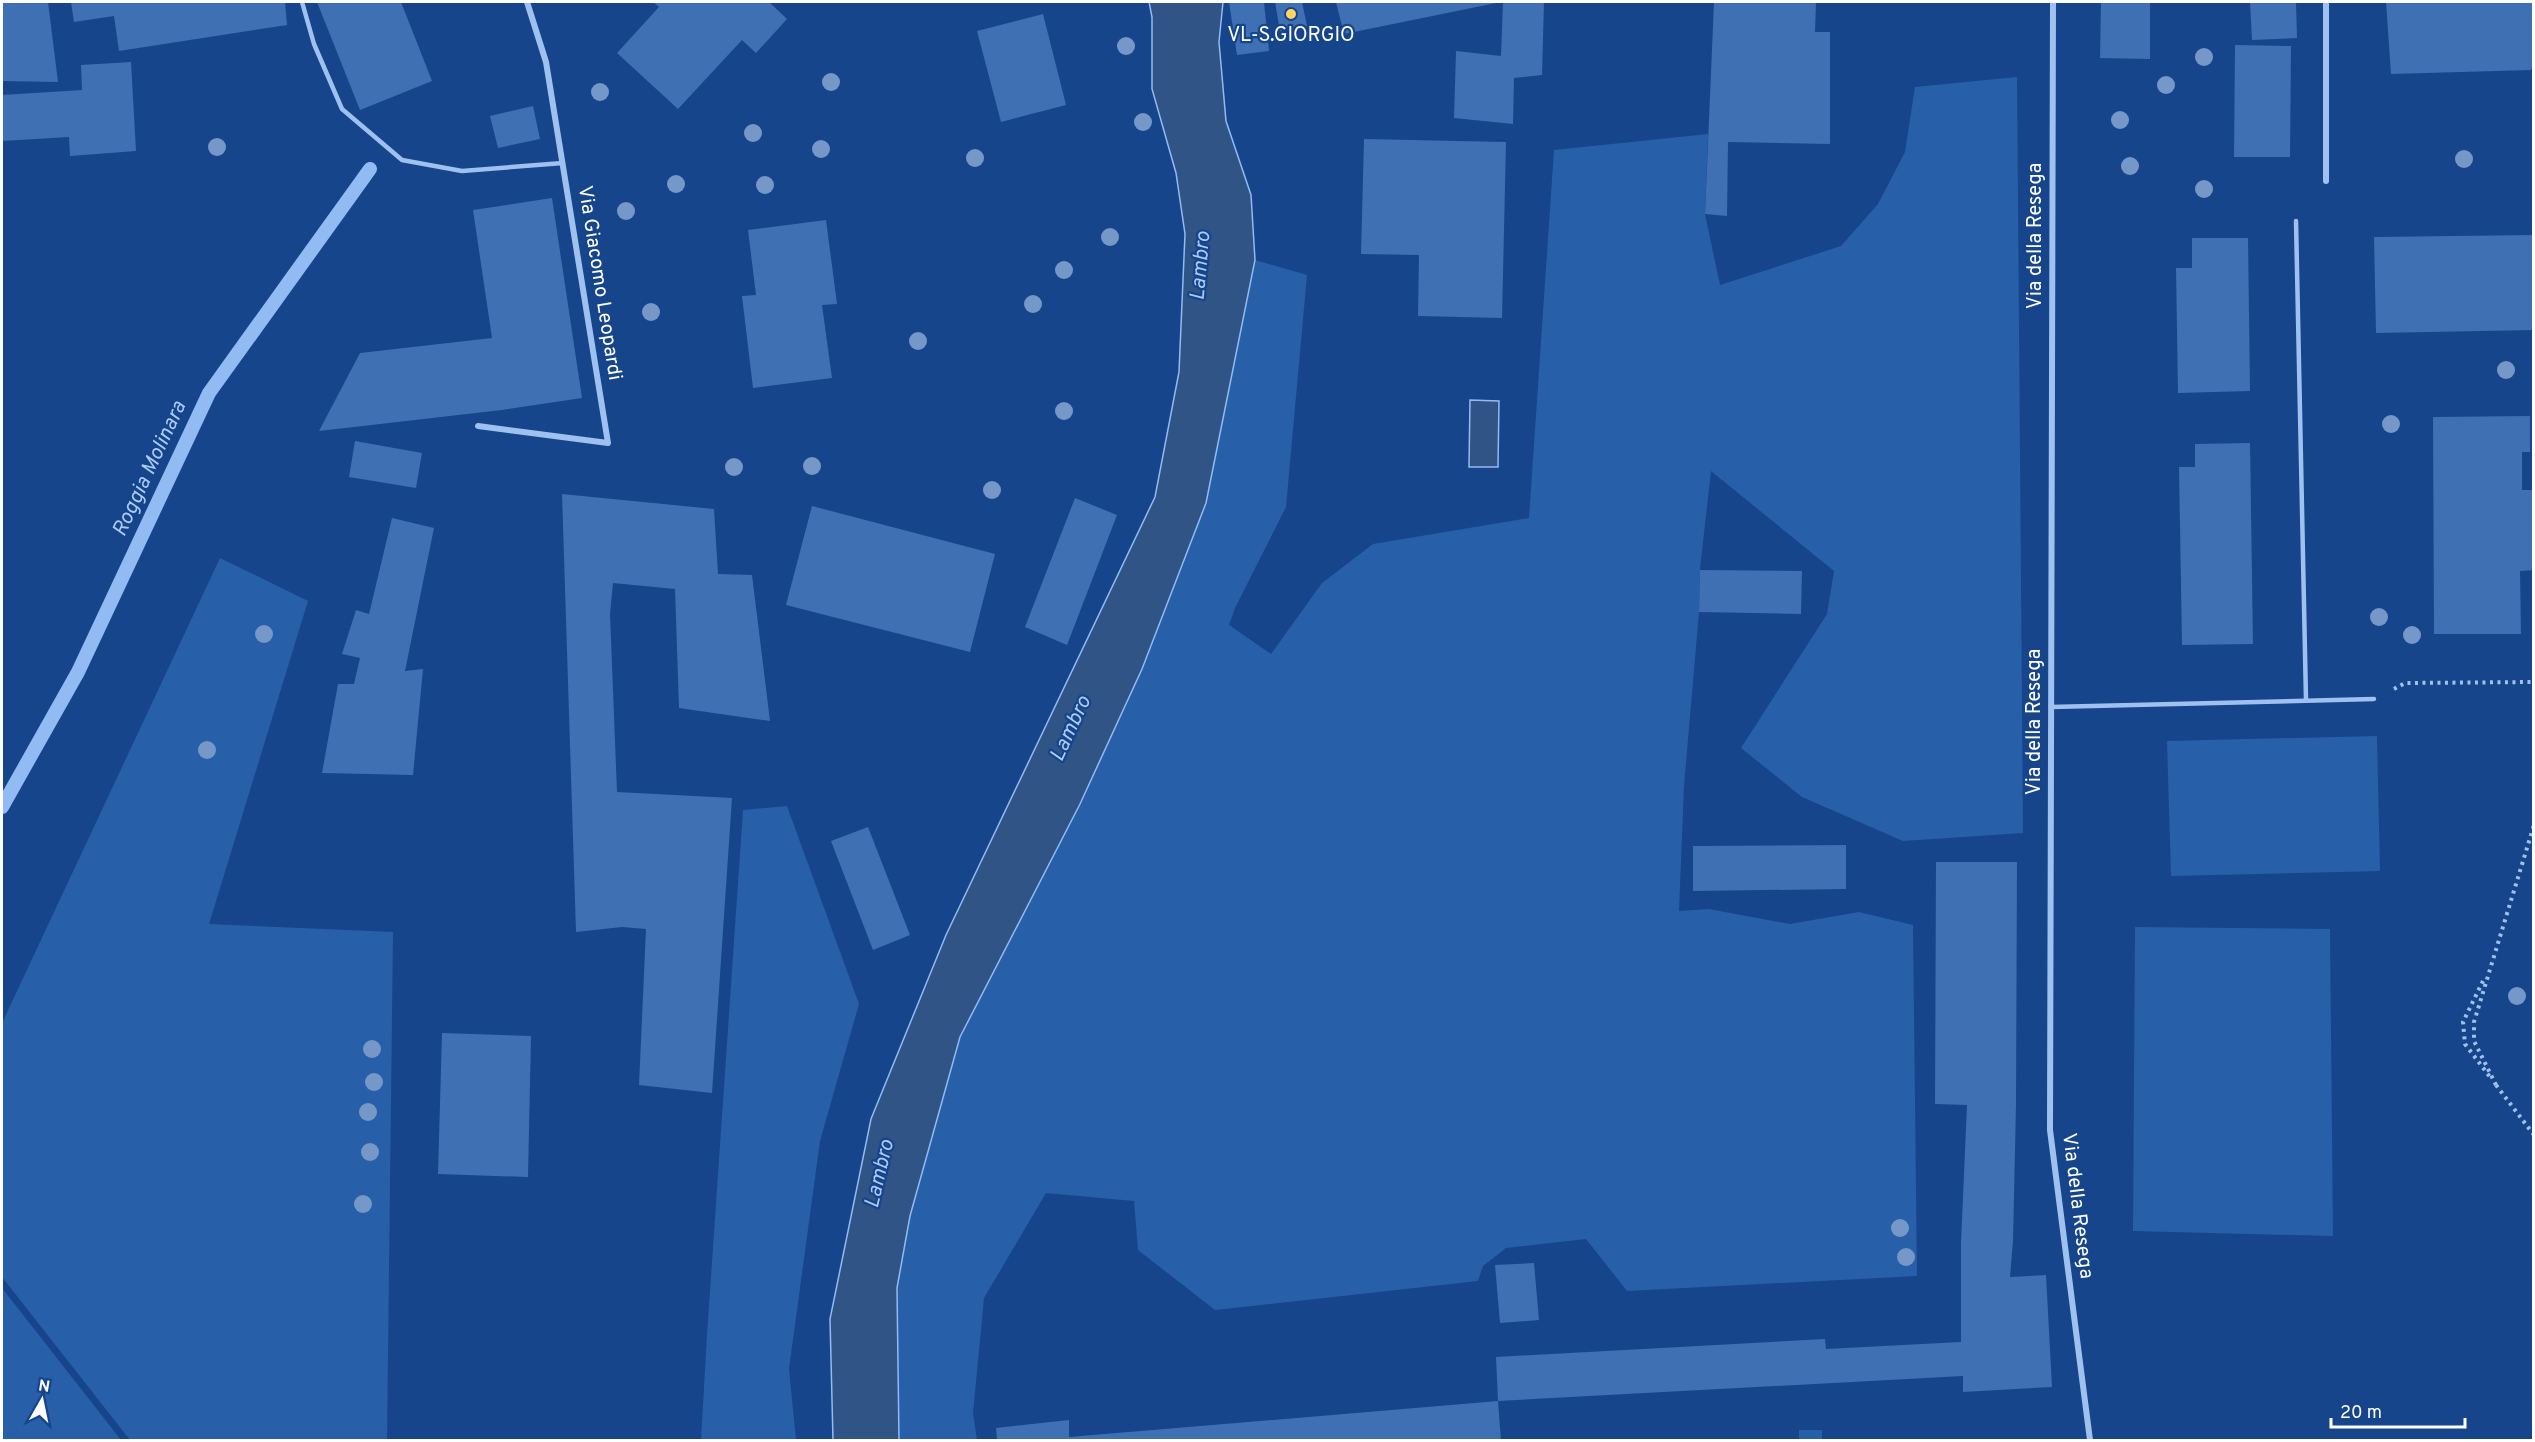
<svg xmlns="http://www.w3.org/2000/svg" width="2535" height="1442" viewBox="0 0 2535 1442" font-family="Overpass,sans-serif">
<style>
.green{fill:#285fa9}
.water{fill:#315487;stroke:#91bbf2;stroke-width:1.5}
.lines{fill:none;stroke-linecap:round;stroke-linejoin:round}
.stream{stroke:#91bbf2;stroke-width:14}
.building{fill:#3e70b3}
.path{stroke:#9fc1ef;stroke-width:4;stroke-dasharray:3 4.5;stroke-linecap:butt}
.service{stroke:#9fc1ef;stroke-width:4.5}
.minor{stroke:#9fc1ef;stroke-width:6}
.tree{fill:#7698c9}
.poi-dot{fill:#ffd55d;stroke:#16458b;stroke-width:2}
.labels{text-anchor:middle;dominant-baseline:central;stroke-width:4.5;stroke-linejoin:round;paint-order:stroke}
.poi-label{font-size:20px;fill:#fff;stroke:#16458b}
.street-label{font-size:20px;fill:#fff;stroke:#16458b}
.water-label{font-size:21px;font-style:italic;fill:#abcbf6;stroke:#16458b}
</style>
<rect width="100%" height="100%" fill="#16458b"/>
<g class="green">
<polygon points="2017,77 2023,833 1903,841 1802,797 1741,748 1827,614 1834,571 1711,471 1700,569 1699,612 1684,786 1679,911 1709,909 1790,924 1859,912 1913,925 1917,1276 1627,1291 1586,1239 1506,1248 1483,1266 1478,1281 1215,1310 1138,1250 1134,1201 1046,1193 984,1298 973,1413 977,1440 899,1440 897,1288 910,1216 960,1037 1080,804 1206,503 1255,260 1307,275 1286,507 1235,608 1229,625 1271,654 1322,583 1373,544 1529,518 1554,150 1708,134 1705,214 1720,285 1841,246 1878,204 1905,152 1915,87"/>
<polygon points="220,558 308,601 209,924 393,932 387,1440 130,1440 2,1277 2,1023"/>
<polygon points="2377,736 2380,871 2171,876 2167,741"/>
<polygon points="787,806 859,1004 820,1141 789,1369 796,1440 701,1440 707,1335 743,810"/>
<polygon points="2135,927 2330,929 2333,1236 2133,1231"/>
<polygon points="2,1288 121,1440 2,1440"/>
<rect x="1799" y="1430" width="23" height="10"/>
</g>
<g class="water">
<polygon points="1149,2 1223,2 1219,42 1226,121 1251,195 1255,260 1206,503 1142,669 1080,804 960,1037 910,1216 897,1288 899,1440 833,1440 830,1319 871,1119 946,935 1155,497 1179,372 1185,234 1176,173 1152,89 1152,17"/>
<polygon points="1470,400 1499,401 1498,467 1469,467"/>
</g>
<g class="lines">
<polyline class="stream" points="2,807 78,672 209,393 370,169"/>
</g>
<g class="building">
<polygon points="2,2 48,2 58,82 2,81"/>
<polygon points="71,2 285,2 287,25 119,51 114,16 74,22"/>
<polygon points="317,2 401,2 432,81 360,110"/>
<polygon points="653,2 769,2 787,19 756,53 742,40 678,109 617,53 659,7"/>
<polygon points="1229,2 1264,2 1269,51 1237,55"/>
<polygon points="1275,2 1302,2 1307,26 1280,31"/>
<polygon points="1336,2 1496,2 1496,3 1344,34"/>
<polygon points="1503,2 1544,2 1542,75 1514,78 1513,124 1454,118 1456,51 1501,56"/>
<polygon points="1714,2 1816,2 1815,32 1830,32 1830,144 1728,142 1727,216 1705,214"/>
<polygon points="2101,2 2150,2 2150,59 2100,58"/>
<polygon points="2250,2 2296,2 2297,38 2252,40"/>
<polygon points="2386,2 2534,2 2534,60 2531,70 2391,74"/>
<polygon points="1043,14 1066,105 1001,122 977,31"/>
<polygon points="2235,45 2291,46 2290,157 2234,157"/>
<polygon points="131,62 136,151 70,156 69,137 2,141 2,95 82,90 81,65"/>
<polygon points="533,106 540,139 498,148 490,116"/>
<polygon points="1364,139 1506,142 1502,318 1418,316 1419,255 1361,254"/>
<polygon points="552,198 582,398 502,410 319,431 360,353 492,338 473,210"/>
<polygon points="826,220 837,304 822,305 832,378 753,388 742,296 756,295 748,230"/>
<polygon points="2534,235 2534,330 2376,333 2374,237"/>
<polygon points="2192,238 2248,238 2250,391 2178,393 2176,268 2192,268"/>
<polygon points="2530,416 2530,452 2522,452 2522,490 2534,490 2534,570 2520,571 2521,634 2434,634 2433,417"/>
<polygon points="355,441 422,453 416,488 349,477"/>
<polygon points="2250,443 2253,644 2182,645 2179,467 2195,467 2195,444"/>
<polygon points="562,494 714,509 718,574 752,575 770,721 679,708 675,589 613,583 610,614 617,792 732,798 712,1093 639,1085 646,929 622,927 576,932"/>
<polygon points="1075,498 1117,515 1067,645 1025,627"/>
<polygon points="812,506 995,554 970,652 786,605"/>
<polygon points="392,518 434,528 405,671 423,669 413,775 322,773 338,684 354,684 360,658 342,654 356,610 369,614"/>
<polygon points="1700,570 1802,571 1801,614 1699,612"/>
<polygon points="868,827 910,935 873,950 831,841"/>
<polygon points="1846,845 1846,889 1693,891 1693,846"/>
<polygon points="1936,862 2017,862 2016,1104 2013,1241 2010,1277 2046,1275 2052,1387 1963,1392 1963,1376 1498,1401 1496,1357 1825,1339 1826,1349 1961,1342 1961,1243 1967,1105 1935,1104"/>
<polygon points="442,1033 531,1036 528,1177 438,1174"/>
<polygon points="1534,1263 1539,1320 1500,1323 1495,1265"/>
<polygon points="1498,1401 1501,1440 997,1440 996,1428 1069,1420 1069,1437"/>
</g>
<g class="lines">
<g class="path">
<polyline points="2394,689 2405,683 2534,682"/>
<polyline points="2483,981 2463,1022 2465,1044 2490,1077"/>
<polyline points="2496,1085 2474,1041 2474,1022 2534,825"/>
<polyline points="2496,1085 2534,1135"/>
</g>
<g class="service">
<polyline points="302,2 314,44 342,109 402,160 462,171 563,163"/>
<polyline points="2296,221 2306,700"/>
<polyline points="2051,707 2374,699"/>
</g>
<g class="minor">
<polyline points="2053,2 2050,1130 2090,1440"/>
<polyline points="2326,181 2326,2"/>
<polyline points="478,426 608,443 546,62 527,2"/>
</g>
</g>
<g class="tree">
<circle cx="1126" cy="46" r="9"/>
<circle cx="2204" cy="57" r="9"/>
<circle cx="831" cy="82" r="9"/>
<circle cx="2166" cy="85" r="9"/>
<circle cx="600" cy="92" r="9"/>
<circle cx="2120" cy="120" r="9"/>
<circle cx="1143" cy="122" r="9"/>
<circle cx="753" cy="133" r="9"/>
<circle cx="217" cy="147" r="9"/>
<circle cx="821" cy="149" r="9"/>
<circle cx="975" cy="158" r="9"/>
<circle cx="2464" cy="159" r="9"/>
<circle cx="2130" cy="166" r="9"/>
<circle cx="676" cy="184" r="9"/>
<circle cx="765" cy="185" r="9"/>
<circle cx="2204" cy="189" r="9"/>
<circle cx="626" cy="211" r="9"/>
<circle cx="1110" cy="237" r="9"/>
<circle cx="1064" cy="270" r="9"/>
<circle cx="1033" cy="304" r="9"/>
<circle cx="651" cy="312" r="9"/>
<circle cx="918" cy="341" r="9"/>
<circle cx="2506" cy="370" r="9"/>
<circle cx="1064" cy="411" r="9"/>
<circle cx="2391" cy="424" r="9"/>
<circle cx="812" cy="466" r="9"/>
<circle cx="734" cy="467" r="9"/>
<circle cx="992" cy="490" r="9"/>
<circle cx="2379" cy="617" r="9"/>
<circle cx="264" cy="634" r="9"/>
<circle cx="2412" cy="635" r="9"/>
<circle cx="207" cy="750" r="9"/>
<circle cx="2517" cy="996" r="9"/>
<circle cx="372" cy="1049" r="9"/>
<circle cx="374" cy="1082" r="9"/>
<circle cx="368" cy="1112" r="9"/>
<circle cx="370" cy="1152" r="9"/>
<circle cx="363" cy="1204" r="9"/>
<circle cx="1900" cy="1228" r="9"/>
<circle cx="1906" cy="1257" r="9"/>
</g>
<circle class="poi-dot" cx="1291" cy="14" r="6"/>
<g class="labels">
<g class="poi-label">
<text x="1291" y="36">VL-S.GIORGIO</text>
</g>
<g class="street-label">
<text transform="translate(2036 236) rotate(-90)">Via della Resega</text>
<text transform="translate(599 283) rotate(81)">Via Giacomo Leopardi</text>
<text transform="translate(2035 722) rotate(-90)">Via della Resega</text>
<text transform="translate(2077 1206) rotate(83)">Via della Resega</text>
</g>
<g class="water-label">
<text transform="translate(1201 266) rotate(-85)">Lambro</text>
<text transform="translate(150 469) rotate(-65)">Roggia Molinara</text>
<text transform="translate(1071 729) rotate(-65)">Lambro</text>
<text transform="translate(880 1174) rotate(-77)">Lambro</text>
</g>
</g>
<rect width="2535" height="1442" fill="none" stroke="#ffffff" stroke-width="6"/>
<g transform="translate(42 1400) rotate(9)" stroke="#16458b" stroke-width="4.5" paint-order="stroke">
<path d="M0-4.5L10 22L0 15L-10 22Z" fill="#ffffff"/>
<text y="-9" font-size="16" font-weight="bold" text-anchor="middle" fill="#ffffff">N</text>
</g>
<path d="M2331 1418v9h134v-9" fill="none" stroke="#ffffff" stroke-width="3"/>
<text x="2340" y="1418" font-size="18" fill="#ffffff" stroke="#16458b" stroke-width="4.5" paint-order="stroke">20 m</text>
</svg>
